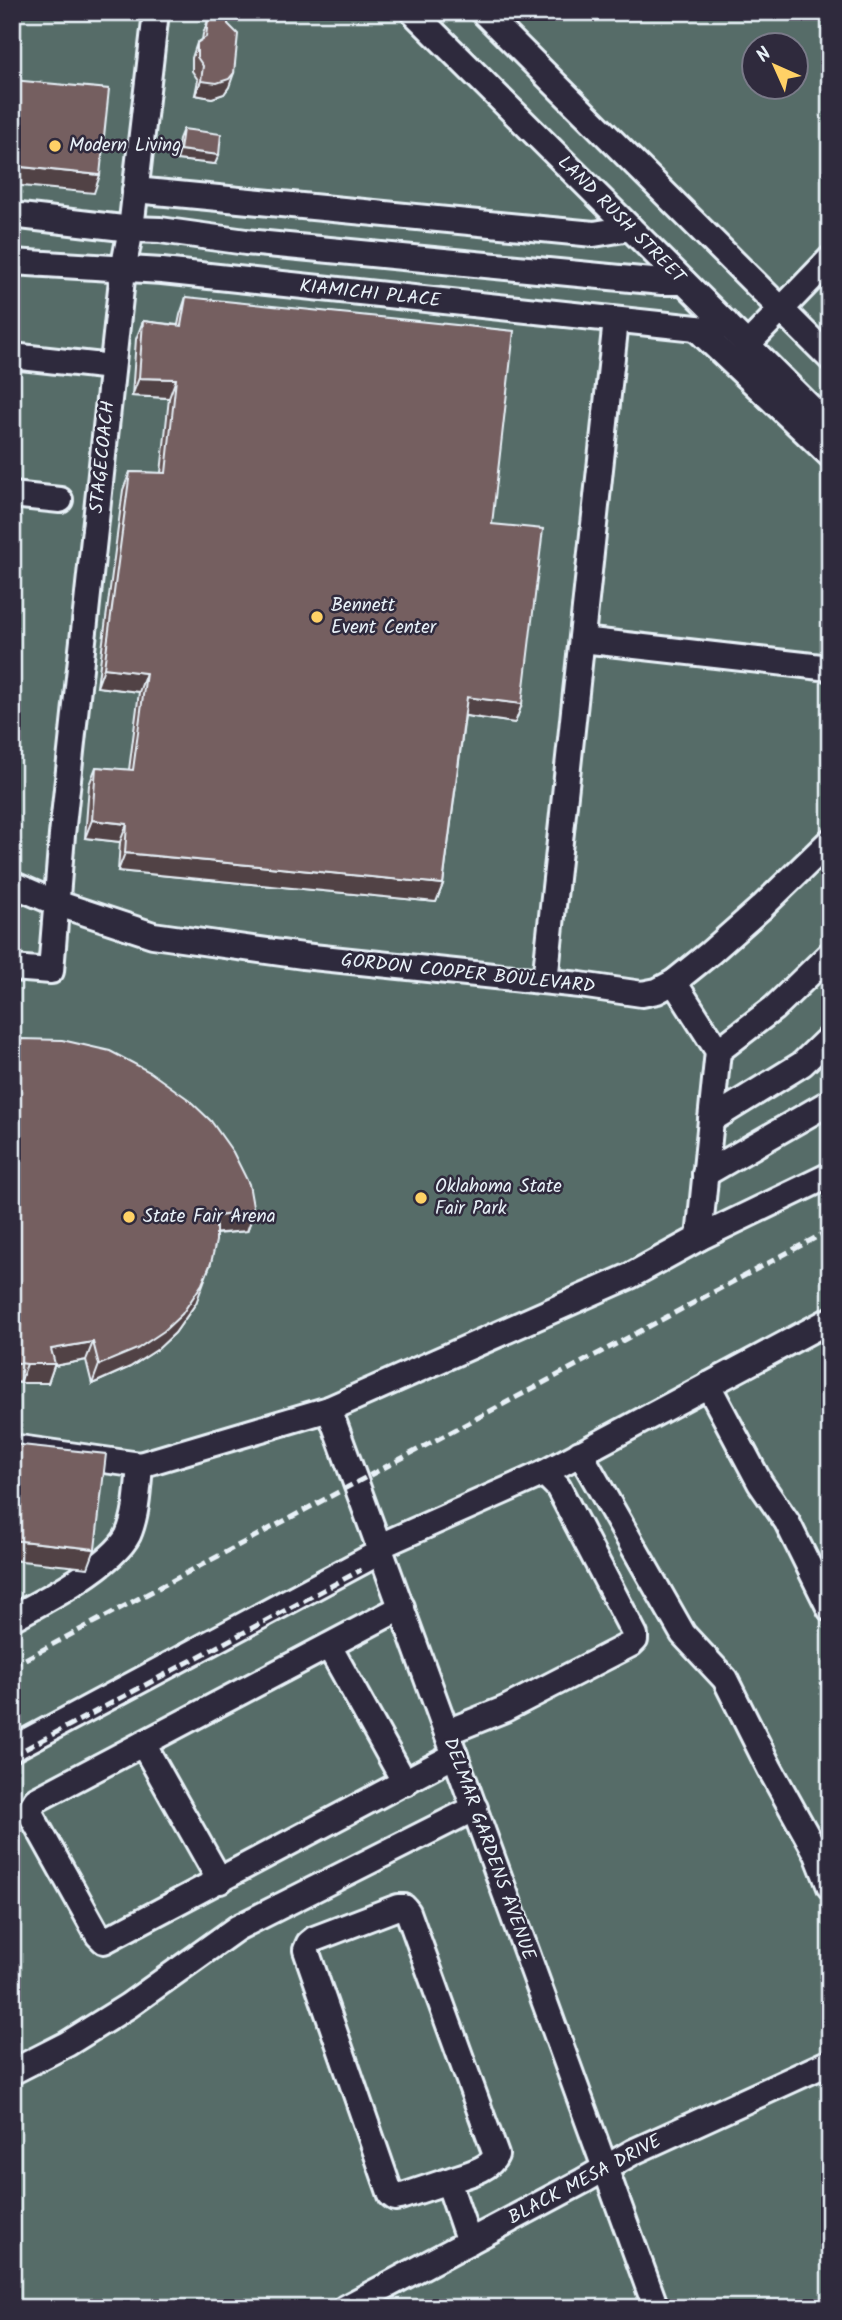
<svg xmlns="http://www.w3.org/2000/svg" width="842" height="2320" viewBox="0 0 842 2320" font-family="Kalam,sans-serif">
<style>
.green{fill:#566c67;stroke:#9faeb0;stroke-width:2;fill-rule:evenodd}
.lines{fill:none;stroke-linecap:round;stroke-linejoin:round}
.minor-casing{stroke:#e8f1f8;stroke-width:30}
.minor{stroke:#2f2a3d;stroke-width:24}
.rail{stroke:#e8f1f8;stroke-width:5;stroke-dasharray:10 5;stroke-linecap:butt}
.wall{fill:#645253;stroke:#e8f1f8;stroke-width:2}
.shaded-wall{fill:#514244;stroke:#e8f1f8;stroke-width:2}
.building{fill:#745f61;stroke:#e8f1f8;stroke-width:2}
.poi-dot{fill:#ffd166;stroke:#2f2a3d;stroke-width:2.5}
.labels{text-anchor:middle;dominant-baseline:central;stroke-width:5;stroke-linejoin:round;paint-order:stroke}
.poi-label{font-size:19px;fill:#e8f1f8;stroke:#2f2a3d;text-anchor:start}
.street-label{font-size:19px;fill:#e8f1f8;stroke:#2f2a3d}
</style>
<rect width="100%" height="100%" fill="#443a48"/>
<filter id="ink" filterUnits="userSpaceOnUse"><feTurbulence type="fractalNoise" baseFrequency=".0143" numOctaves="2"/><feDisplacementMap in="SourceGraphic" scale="14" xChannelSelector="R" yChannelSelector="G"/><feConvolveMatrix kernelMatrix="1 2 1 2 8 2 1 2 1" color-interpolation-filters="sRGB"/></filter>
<g filter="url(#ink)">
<path class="green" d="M12 12H830V2308H12ZM754 46H796V88H754Z"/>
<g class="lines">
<defs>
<g id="minor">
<polyline points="413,12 830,427"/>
<polyline points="483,12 830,358"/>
<polyline points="135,190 594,234 630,228"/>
<polyline points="12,215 131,229 160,230 246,242 662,282 684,282"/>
<polyline points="12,262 162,271 715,330 726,323"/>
<polyline points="696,328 830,455"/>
<polyline points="747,345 830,259"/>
<polyline points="12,356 112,367"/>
<polyline points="12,495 60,500"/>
<polyline points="582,640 830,668"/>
<polyline points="12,884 56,903 153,935 303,956 580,985 642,994 657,991 674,982 710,953 762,907 830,841"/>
<polyline points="12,968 51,971 62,835 123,270 131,229 156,12"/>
<polyline points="545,981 616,320"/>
<polyline points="718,1051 774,1008 830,954"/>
<polyline points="711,1120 802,1064 830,1037"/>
<polyline points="705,1174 830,1102"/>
<polyline points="699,1238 830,1175"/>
<polyline points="708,1385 760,1483 787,1522 830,1609"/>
<polyline points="329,1409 656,2308"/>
<polyline points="12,1447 140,1465"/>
<polyline points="580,1453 683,1634 725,1679 770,1769 817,1854 830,1887"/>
<polyline points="544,1473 830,1320"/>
<polyline points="380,1546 544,1473 558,1487 635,1635 635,1640 631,1644 505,1709 447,1732"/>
<polyline points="402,1607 36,1800 29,1811 98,1935 104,1941 455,1755"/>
<path d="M12 1618C42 1602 113 1565 128 1535 137 1515 138 1487 140 1465L329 1409 630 1276 699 1238 718 1051 674 982"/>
<polyline points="329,1646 405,1783"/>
<polyline points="143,1744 220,1881"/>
<polyline points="12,1749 382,1551"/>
<polyline points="12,2072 67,2044 128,2006 237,1928 475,1808"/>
<path d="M448 2181 400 2197 395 2198 391 2195 306 1950 309 1943 314 1939 398 1907H404L408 1912 496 2155C489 2171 464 2175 448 2181L469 2242"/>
<polyline points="345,2308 583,2181 633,2152 830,2062"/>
</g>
</defs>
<use href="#minor" class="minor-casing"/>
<use href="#minor" class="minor"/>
<g class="rail">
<polyline points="12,1666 830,1230"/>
<polyline points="12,1756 361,1570"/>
</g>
</g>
<g class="wall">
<polygon points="211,12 229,87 224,94 212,98 195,95 198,80 192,71 192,58 197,43 202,40 203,34"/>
<polygon points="183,129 215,164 177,160 179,139"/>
<polygon points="186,297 492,524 522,704 515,723 465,716 443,884 436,902 118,871 120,842 85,838 89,785 96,767 129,770 139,692 97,687 123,490 130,472 161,473 169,398 132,396 136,339 143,321 178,325 180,315"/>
<polygon points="12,1040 254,1212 247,1231 216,1234 196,1303 175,1333 158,1349 130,1367 92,1384 86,1360 54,1366 48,1383 20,1383 12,1381"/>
</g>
<g class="shaded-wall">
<polygon points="234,73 229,87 224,94 212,98 195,95 201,81"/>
<polygon points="180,150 219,155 215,164 177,160"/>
<polygon points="12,166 100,175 94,193 12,185"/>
<polygon points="139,378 176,379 169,398 132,396"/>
<polygon points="104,668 146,673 139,692 97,687"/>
<polygon points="467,697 522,704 515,723 460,715"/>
<polygon points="92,820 127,824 120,842 85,838"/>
<polygon points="125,853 443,884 436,902 118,871"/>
<polygon points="254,1212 247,1231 209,1234 216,1216"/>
<polygon points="211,1263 196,1303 175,1333 158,1349 130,1367 92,1384 99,1365"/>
<polygon points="93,1342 86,1360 54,1366 48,1383 20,1383 27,1364 51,1349"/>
<polygon points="12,1540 95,1549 88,1568 12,1560"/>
</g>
<g class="building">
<polygon points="212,12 220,12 220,15 228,15 228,24 238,34 234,73 229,79 217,83 201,81 203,66 197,57 197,43 206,37 208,20 212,18"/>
<polygon points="12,80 109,89 100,175 12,166"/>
<polygon points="183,129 221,134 219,155 180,150"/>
<polygon points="186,297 514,331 492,524 543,529 522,704 467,697 443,884 125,853 127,824 92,820 96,767 133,770 146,673 104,668 130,472 166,473 176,379 139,378 143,321 181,326"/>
<polygon points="21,1039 62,1040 110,1051 150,1072 188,1099 211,1121 233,1152 249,1184 254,1212 216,1216 216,1241 211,1263 202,1284 182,1314 164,1331 137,1349 99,1365 93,1342 51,1349 55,1364 27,1364 12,1362 12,1040"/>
<polygon points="12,1444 106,1454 95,1549 12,1540"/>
</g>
</g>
<g class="poi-dot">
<circle cx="55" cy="146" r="7"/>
<circle cx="317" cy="617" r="7"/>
<circle cx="421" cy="1198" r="7"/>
<circle cx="129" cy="1217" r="7"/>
</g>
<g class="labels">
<g class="poi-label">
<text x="69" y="146">Modern Living</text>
<text x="331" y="606">Bennett<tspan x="331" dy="22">Event Center</tspan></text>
<text x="435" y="1187">Oklahoma State<tspan x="435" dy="22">Fair Park</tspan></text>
<text x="143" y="1217">State Fair Arena</text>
</g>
<g class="street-label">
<text transform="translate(621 220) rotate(45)">LAND RUSH STREET</text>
<text transform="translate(370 294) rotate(6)">KIAMICHI PLACE</text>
<text transform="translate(103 457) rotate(-84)">STAGECOACH</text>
<text transform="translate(468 974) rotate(6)">GORDON COOPER BOULEVARD</text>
<text transform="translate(489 1849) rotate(70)">DELMAR GARDENS AVENUE</text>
<text transform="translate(585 2180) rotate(-28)">BLACK MESA DRIVE</text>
</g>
</g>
<rect width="842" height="2320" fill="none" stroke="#2f2a3d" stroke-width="42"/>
<rect x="21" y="21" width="800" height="2278" fill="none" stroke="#e8f1f8" stroke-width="2.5" filter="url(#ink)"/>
<g transform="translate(775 66) rotate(315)"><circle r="33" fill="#2f2a3d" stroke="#797a88" stroke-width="2"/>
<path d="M0-5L12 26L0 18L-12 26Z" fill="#ffd166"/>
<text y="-10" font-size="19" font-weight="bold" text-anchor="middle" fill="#e8f1f8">N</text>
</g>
</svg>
